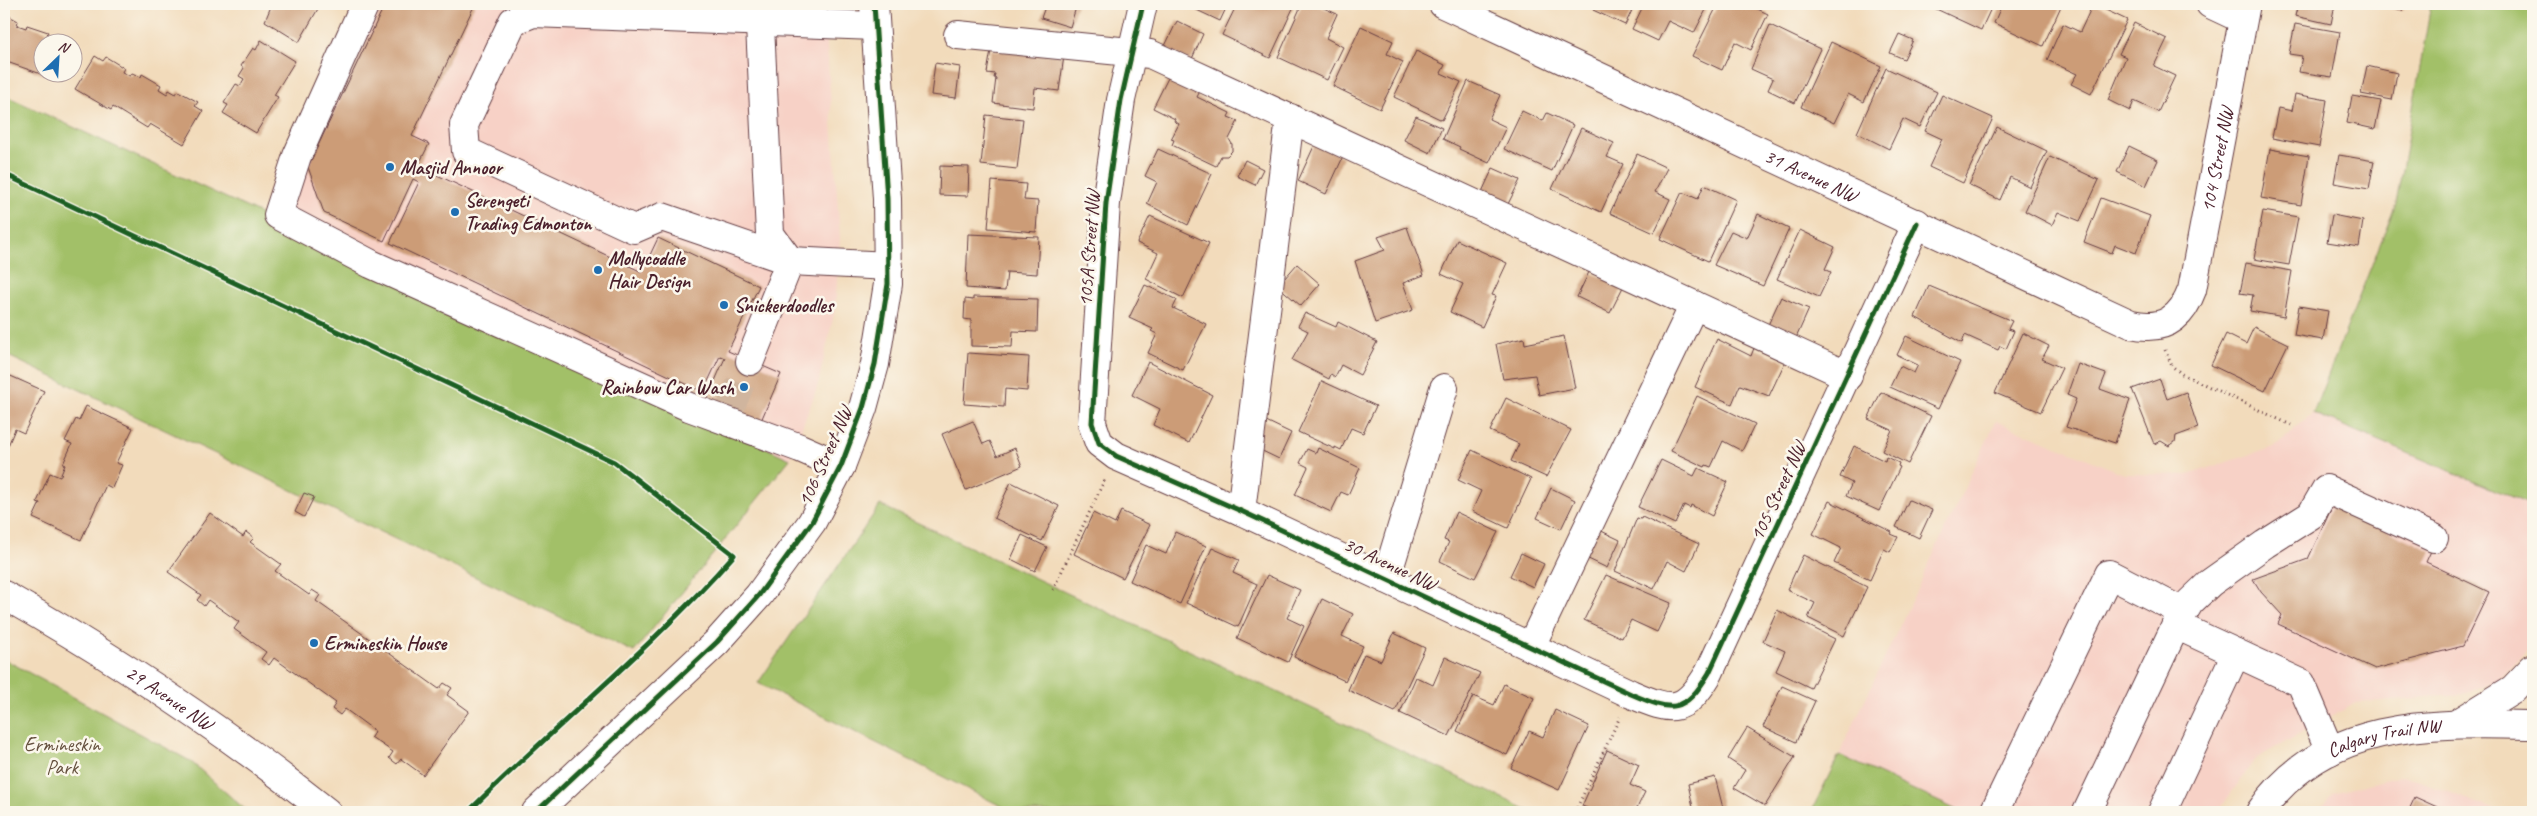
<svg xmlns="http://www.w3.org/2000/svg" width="2537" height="816" viewBox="0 0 2537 816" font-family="Caveat,sans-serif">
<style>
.built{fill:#f7d1c6}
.green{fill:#a2c067;stroke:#767049}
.building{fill:#cc9c77}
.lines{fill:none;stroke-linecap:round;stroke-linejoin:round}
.minor-tunnel{stroke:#d0b59e;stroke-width:28;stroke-dasharray:28 14;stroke-linecap:butt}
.minor-casing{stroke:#633b41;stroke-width:30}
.highway-casing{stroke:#633b41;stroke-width:30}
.path{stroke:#633b41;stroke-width:3;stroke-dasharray:1 4;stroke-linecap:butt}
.minor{stroke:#fff;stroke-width:28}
.highway{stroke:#fff;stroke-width:28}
.cycleway-casing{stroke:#fbf7ec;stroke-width:8}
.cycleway{stroke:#1b5e20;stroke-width:5}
.poi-dot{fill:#1f6fb2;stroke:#fbf7ec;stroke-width:2}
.labels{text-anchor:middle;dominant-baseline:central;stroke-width:5;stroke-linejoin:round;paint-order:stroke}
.street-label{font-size:20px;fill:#4a1f2b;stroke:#fbf7ec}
.poi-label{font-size:20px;font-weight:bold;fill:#4a1f2b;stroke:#fbf7ec;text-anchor:start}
.park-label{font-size:20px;fill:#644f3d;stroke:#fbf7ec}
</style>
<rect width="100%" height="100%" fill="#fbf7ec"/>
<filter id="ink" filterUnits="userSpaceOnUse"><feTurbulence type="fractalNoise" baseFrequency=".02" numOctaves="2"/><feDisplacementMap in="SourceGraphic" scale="10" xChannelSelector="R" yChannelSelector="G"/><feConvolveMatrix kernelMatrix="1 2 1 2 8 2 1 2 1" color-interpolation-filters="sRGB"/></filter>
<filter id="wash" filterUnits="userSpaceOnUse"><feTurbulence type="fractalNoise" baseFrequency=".0096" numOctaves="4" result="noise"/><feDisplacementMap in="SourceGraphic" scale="20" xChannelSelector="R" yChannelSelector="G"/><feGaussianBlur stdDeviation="1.12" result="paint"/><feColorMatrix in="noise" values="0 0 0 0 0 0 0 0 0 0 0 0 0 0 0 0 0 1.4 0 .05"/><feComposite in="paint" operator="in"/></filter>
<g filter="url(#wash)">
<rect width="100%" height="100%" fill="#f2dbbb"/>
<g class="built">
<polygon points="360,4 824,4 840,238 835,310 817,388 790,459 262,215"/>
<polygon points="2313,413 2533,506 2533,631 2524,655 2498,681 2463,694 2356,703 2255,759 2218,812 1961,812 1839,755 1996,421 2124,474 2187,475 2274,447"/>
<polygon points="2404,775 2501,812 2317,812 2333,793"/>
</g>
<g class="green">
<polygon points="2431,4 2533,4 2533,506 2313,413 2396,204"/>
<polygon points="4,95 790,459 634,652 4,354"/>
<polygon points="880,505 1532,812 1015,812 995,803 758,683"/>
<polygon points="4,659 190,761 248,812 4,812"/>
<polygon points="1839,755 1961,812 1811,812"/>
</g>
<g id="blocks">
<g class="building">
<polygon points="272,4 316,4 319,7 299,42 265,21"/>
<polygon points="385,4 475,4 412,136 429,144 418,166 642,272 658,238 759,286 728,351 781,374 760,423 707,399 725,358 720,356 703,392 390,243 419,182 413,179 384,241 324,213 308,167"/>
<polygon points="1046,4 1077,4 1070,27 1041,18"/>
<polygon points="1184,4 1228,4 1220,21"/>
<polygon points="1237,4 1295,4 1270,58 1222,35"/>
<polygon points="1302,4 1315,4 1337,14 1326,38 1343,47 1327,80 1278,57"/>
<polygon points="1596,4 1635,4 1625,25 1593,10"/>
<polygon points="1644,4 1709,4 1694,33 1668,21 1658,41 1632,29"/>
<polygon points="1718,4 1747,4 1768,14 1751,50 1735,42 1722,70 1692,56"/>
<polygon points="1934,4 1993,4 1981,30 1932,7"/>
<polygon points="2002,4 2062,4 2043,46 1994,23"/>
<polygon points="2093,4 2127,20 2091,94 2071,84 2077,74 2047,60 2063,24 2080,32"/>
<polygon points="2298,4 2335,4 2331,24 2295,16"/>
<polygon points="2374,4 2404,4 2402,11"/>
<polygon points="4,13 18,21 17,25 26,28 27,25 48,32 47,35 56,38 55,42 42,42 44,75 4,61"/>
<polygon points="1177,21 1203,34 1191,61 1164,48"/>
<polygon points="2134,23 2167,39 2154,66 2175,76 2158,112 2134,101 2130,111 2108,100 2126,57 2119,54"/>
<polygon points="2295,24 2340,32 2332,77 2299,72 2302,56 2289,54"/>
<polygon points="1770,25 1820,49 1795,103 1768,90 1773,79 1751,69"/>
<polygon points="1361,26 1393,41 1387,54 1403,62 1380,109 1333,86"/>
<polygon points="1899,34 1913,40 1904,59 1890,53"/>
<polygon points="261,40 295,61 274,95 278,97 256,133 223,113 228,105 224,103 236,84 240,86 244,79 239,76 244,68 241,66 253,48 256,50"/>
<polygon points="1831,42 1881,66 1864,102 1848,94 1834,123 1801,107"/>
<polygon points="72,49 82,54 76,66 72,64"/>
<polygon points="991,50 1064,56 1059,91 1035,88 1033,108 993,103 996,78 994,78 995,74 987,73"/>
<polygon points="1416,51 1445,65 1441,73 1461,82 1442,120 1394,97"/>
<polygon points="95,56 103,61 106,57 124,68 122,72 130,76 132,73 141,77 142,74 161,85 159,89 167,94 169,90 176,94 178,91 198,102 195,106 203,111 184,144 150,124 147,128 113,107 111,110 75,89"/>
<polygon points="935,63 960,67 956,98 931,95"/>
<polygon points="2367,66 2397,73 2392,100 2361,94"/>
<polygon points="1886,68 1937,92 1920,127 1903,119 1889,149 1857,133"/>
<polygon points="1169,76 1200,91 1197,97 1230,113 1228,117 1238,121 1229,139 1232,144 1232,151 1227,156 1221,156 1216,166 1172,145 1174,140 1171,139 1179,124 1174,121 1175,119 1153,108"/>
<polygon points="1468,81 1500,95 1489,119 1506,127 1489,163 1459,149 1460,147 1443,139"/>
<polygon points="2295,94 2327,100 2319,147 2272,138 2278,108 2292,111"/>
<polygon points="1942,95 1993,118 1963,183 1929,167 1942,139 1925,131"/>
<polygon points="2352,96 2381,101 2375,129 2347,123"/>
<polygon points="1522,111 1543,121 1547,113 1573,125 1552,171 1504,149"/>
<polygon points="986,115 1023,119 1017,169 981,165"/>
<polygon points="1416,116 1442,128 1430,153 1404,140"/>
<polygon points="1997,127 2047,151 2030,187 2010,177 2000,200 1969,185"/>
<polygon points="1581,128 1614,143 1607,157 1623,164 1601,212 1552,189"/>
<polygon points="1315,144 1343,157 1326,194 1298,181"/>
<polygon points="2129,146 2158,160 2146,186 2117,172"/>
<polygon points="1158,149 1212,174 1188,225 1147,204 1157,182 1145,176"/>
<polygon points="2270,149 2309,156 2301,205 2261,198"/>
<polygon points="1637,154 1667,168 1655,192 1670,199 1654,233 1610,213"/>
<polygon points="2339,155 2374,161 2369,189 2334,183"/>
<polygon points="2050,157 2099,180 2080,221 2058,212 2052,225 2025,211"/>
<polygon points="1245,160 1263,169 1255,185 1237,176"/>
<polygon points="940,166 969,167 968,196 939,195"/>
<polygon points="1493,168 1520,180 1507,206 1481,194"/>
<polygon points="992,181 1026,184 1024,200 1038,201 1036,232 988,228"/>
<polygon points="1704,185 1736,200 1708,261 1660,239 1682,192 1698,199"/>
<polygon points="2101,198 2150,216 2136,253 2115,245 2112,253 2084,242"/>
<polygon points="2263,211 2298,217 2289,265 2254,259"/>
<polygon points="1758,214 1789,229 1763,286 1714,265 1731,231 1747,238"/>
<polygon points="2332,215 2363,221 2359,247 2327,242"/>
<polygon points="1150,216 1209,243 1183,298 1146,279 1158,253 1137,243"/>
<polygon points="1407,227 1424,275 1403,283 1413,310 1375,323 1355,261 1385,250 1378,237"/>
<polygon points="1800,230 1835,247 1825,269 1831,272 1819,297 1777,279"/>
<polygon points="968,234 1039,237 1037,274 1007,272 1005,291 966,288"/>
<polygon points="1457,240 1507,263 1492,295 1496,296 1482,327 1450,312 1463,284 1441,274"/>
<polygon points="2246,263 2292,271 2284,317 2250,311 2253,295 2240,293"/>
<polygon points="1297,264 1320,284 1301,306 1278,286"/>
<polygon points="1589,272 1623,287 1610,313 1577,297"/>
<polygon points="1145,285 1177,300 1173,308 1206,324 1183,370 1148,353 1157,334 1151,331 1153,329 1129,318"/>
<polygon points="1929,286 2012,321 2008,329 2014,331 2006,349 2000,346 1998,350 1965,335 1962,343 1915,317"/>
<polygon points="973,297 1038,299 1037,332 1013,331 1012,347 971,346 971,320 964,319 965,299 973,300"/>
<polygon points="1781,297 1809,309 1796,338 1768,325"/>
<polygon points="2299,306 2328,311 2323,340 2294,335"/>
<polygon points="1305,313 1336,327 1338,322 1377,342 1360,375 1341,365 1335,377 1331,374 1329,379 1292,360 1308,331 1298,326"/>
<polygon points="2254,327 2288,344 2265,391 2211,365 2226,334 2246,344"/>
<polygon points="2023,333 2049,346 2042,359 2062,368 2041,412 1995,393"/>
<polygon points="1564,336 1575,388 1539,395 1535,375 1503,379 1496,344 1524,338 1525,344"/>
<polygon points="1906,336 1960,362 1938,409 1890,387 1900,366 1914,373 1918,365 1897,355"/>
<polygon points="1717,339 1751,356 1754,348 1785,362 1769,396 1740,385 1732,404 1695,387"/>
<polygon points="968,353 1029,357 1027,391 1005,389 1004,407 964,404"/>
<polygon points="1148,362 1212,395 1189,443 1153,425 1160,409 1132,395"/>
<polygon points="2078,364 2106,374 2100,389 2130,400 2115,443 2066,427 2076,399 2067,395"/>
<polygon points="4,373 44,391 24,433 15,429 4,455"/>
<polygon points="2160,379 2167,399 2186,392 2198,428 2176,436 2175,442 2169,446 2161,441 2154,444 2132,389"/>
<polygon points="1322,381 1376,406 1363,433 1351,428 1341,450 1335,447 1335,449 1298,432"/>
<polygon points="1881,392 1931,416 1908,464 1882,451 1892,430 1868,419"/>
<polygon points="1697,396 1755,424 1742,451 1723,441 1711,467 1706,465 1705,467 1671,451"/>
<polygon points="1506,398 1571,430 1546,477 1511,461 1519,444 1490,431"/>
<polygon points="86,406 133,428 116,463 122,465 112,488 106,485 81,540 33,518 40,503 37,502 50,473 60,477 65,465 63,464 72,444 65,441 76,419 79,421"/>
<polygon points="1262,419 1291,433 1279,459 1250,445"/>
<polygon points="973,421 983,444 990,441 997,456 1015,448 1022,466 966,490 942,434"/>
<polygon points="1854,446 1885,461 1886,457 1899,463 1898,466 1900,467 1879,511 1846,496 1852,483 1840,477"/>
<polygon points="1318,448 1360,468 1348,495 1341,492 1331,512 1295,495 1308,467 1300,463 1307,449 1316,453"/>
<polygon points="1472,450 1531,479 1508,528 1472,511 1481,491 1458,480"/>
<polygon points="1661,460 1694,476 1698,468 1728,482 1712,516 1691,505 1690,508 1684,505 1675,524 1638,507"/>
<polygon points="1011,482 1059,506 1042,541 994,518"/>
<polygon points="1551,488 1575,500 1561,529 1537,518"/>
<polygon points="304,493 314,497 304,517 295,512"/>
<polygon points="1909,500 1932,510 1919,538 1896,527"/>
<polygon points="1829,501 1892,532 1891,534 1898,537 1890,552 1884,549 1870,580 1834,563 1841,548 1813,534"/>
<polygon points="2333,505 2431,551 2426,562 2489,592 2463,646 2375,669 2278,624 2282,615 2261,592 2253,579 2308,559"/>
<polygon points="1121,511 1150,525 1123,578 1074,554 1093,513 1115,524"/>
<polygon points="1456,512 1498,532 1475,578 1440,561 1449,542 1444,540"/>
<polygon points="210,513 243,537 246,532 254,538 250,542 281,564 275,571 309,595 312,590 320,595 316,601 378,645 382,640 390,646 386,651 439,689 444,683 452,688 447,695 469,711 423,775 401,759 397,764 389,758 393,752 371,737 375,731 345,709 340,715 332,709 336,703 274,658 269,665 261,659 266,652 234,629 239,622 208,600 204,606 197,600 201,595 168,572"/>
<polygon points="1642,517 1699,544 1686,571 1667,561 1654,589 1615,571 1637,518 1641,519"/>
<polygon points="1591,526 1620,540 1607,568 1578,554"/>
<polygon points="1175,532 1206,546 1180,604 1130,581 1146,545 1166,554"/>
<polygon points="1022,535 1047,547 1035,571 1011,559"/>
<polygon points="1212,548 1239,560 1233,573 1257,584 1238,627 1186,603"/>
<polygon points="1521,553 1544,564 1533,587 1510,576"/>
<polygon points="1803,555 1867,587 1844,636 1808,618 1815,603 1787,590"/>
<polygon points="1267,575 1300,590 1287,618 1304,626 1288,662 1237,638"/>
<polygon points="1606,575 1671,603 1657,632 1631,620 1622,638 1584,620"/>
<polygon points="1322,599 1353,614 1342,636 1363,646 1345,681 1294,657"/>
<polygon points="1777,610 1835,639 1811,688 1776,671 1785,651 1763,641"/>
<polygon points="1394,633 1425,648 1395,712 1348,690 1364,654 1381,661"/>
<polygon points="1445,657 1480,673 1449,736 1400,713 1416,677 1433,685"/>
<polygon points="1504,684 1534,698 1507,755 1457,731 1473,696 1494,705"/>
<polygon points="1782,686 1815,701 1796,742 1763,727"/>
<polygon points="1555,710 1589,726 1559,790 1511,768 1529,731 1543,737"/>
<polygon points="1747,728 1795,757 1765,806 1734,788 1745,770 1728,759"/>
<polygon points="1607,750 1639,765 1630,785 1645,792 1635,812 1597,812 1582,806"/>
<polygon points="1715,777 1724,812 1675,812 1693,807 1688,784"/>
<polygon points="2415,797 2448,812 2408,812"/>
</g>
</g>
</g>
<g filter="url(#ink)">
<use href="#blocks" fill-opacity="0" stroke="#633b41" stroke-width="1"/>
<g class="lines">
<polyline class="minor-tunnel" points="730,409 750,361"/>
<defs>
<g id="minor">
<polyline points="365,4 297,156 278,215 371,264 689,407 800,448 841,466"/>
<path d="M1143 4 1121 100 1106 203 1092 423 1099 443 1116 456 1241 511 1631 694C1673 712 1684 714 1709 673L1917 223"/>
<path id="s1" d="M1443 4 2131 324C2162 331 2181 320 2192 290L2246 4"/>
<polyline points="2210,4 2242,19"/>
<polyline points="759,5 770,234 790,261"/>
<polyline points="875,26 533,13 513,21 464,125 466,151 634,229 662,217 790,261 889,266"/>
<polyline points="958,35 1150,54 1848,376"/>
<polyline points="750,361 790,261"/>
<polyline points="1241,511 1290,118"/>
<polyline points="1386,579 1444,388"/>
<path id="s2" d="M4 595C117 659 225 731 327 812"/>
<polyline points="2176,625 2190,602 2210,583 2265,544 2311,515 2326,489 2434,538"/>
<polyline points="1531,646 1694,305"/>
<polyline points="536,812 717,642 759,595 812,522 841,466 863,408 875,364 888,284 887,199 874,4"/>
<polyline points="1994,812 2109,574 2183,612"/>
<polyline points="2087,812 2176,625 2301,683 2330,751"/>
<polyline points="2162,812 2236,653"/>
<path id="s3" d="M2260 812C2323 719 2433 723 2533 725"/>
</g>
<polyline id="highway" points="2458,723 2513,689 2533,668"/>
</defs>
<use href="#minor" class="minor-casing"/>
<use href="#highway" class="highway-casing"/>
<g class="path">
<polyline points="2165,350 2172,366 2182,374 2291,425"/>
<polyline points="1053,590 1105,479"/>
<polyline points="1575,812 1620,717"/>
</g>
<use href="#minor" class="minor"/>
<use href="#highway" class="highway"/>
<defs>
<g id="cycleway">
<path d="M1143 4 1121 100 1106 203 1092 423 1099 443 1116 456 1241 511 1631 694C1673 712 1684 714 1709 673L1917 223"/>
<path d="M4 174 614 462 734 555C652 648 556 725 468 812"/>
<polyline points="536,812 717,642 759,595 812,522 841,466 863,408 875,364 888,284 887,199 874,4"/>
</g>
</defs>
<use href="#cycleway" class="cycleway-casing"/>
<use href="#cycleway" class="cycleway"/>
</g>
</g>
<g class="poi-dot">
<circle cx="390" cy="167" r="5"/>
<circle cx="455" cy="212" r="5"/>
<circle cx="598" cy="270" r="5"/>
<circle cx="724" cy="305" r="5"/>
<circle cx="744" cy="387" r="5"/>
<circle cx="314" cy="643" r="5"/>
</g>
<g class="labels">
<g class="street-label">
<text stroke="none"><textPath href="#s1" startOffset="970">104 Street NW</textPath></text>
<text stroke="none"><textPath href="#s1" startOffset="406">31 Avenue NW</textPath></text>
<text transform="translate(1089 248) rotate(-86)">105A Street NW</text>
<text transform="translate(825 456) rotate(-66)">106 Street NW</text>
<text transform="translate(1778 491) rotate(-65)">105 Street NW</text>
<text transform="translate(1390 564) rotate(25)">30 Avenue NW</text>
<text stroke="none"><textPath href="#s2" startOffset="195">29 Avenue NW</textPath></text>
<text stroke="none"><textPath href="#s3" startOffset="150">Calgary Trail NW</textPath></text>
</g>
<g class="poi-label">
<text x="400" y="167">Masjid Annoor</text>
<text x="465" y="200">Serengeti<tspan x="465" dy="23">Trading Edmonton</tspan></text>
<text x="608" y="258">Mollycoddle<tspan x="608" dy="23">Hair Design</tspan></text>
<text x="734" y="305">Snickerdoodles</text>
<text x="734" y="387" text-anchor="end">Rainbow Car Wash</text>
<text x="324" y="643">Ermineskin House</text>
</g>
<g class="park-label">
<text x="62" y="744">Ermineskin<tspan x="62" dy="23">Park</tspan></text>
</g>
</g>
<rect width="2537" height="816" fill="none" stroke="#fbf7ec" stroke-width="20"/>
<g transform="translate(58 58) rotate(25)"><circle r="24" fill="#fbf7ec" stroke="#b4a19f"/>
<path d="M0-4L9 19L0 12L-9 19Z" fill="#1f6fb2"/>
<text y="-8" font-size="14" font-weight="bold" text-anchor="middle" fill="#4a1f2b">N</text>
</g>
</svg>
